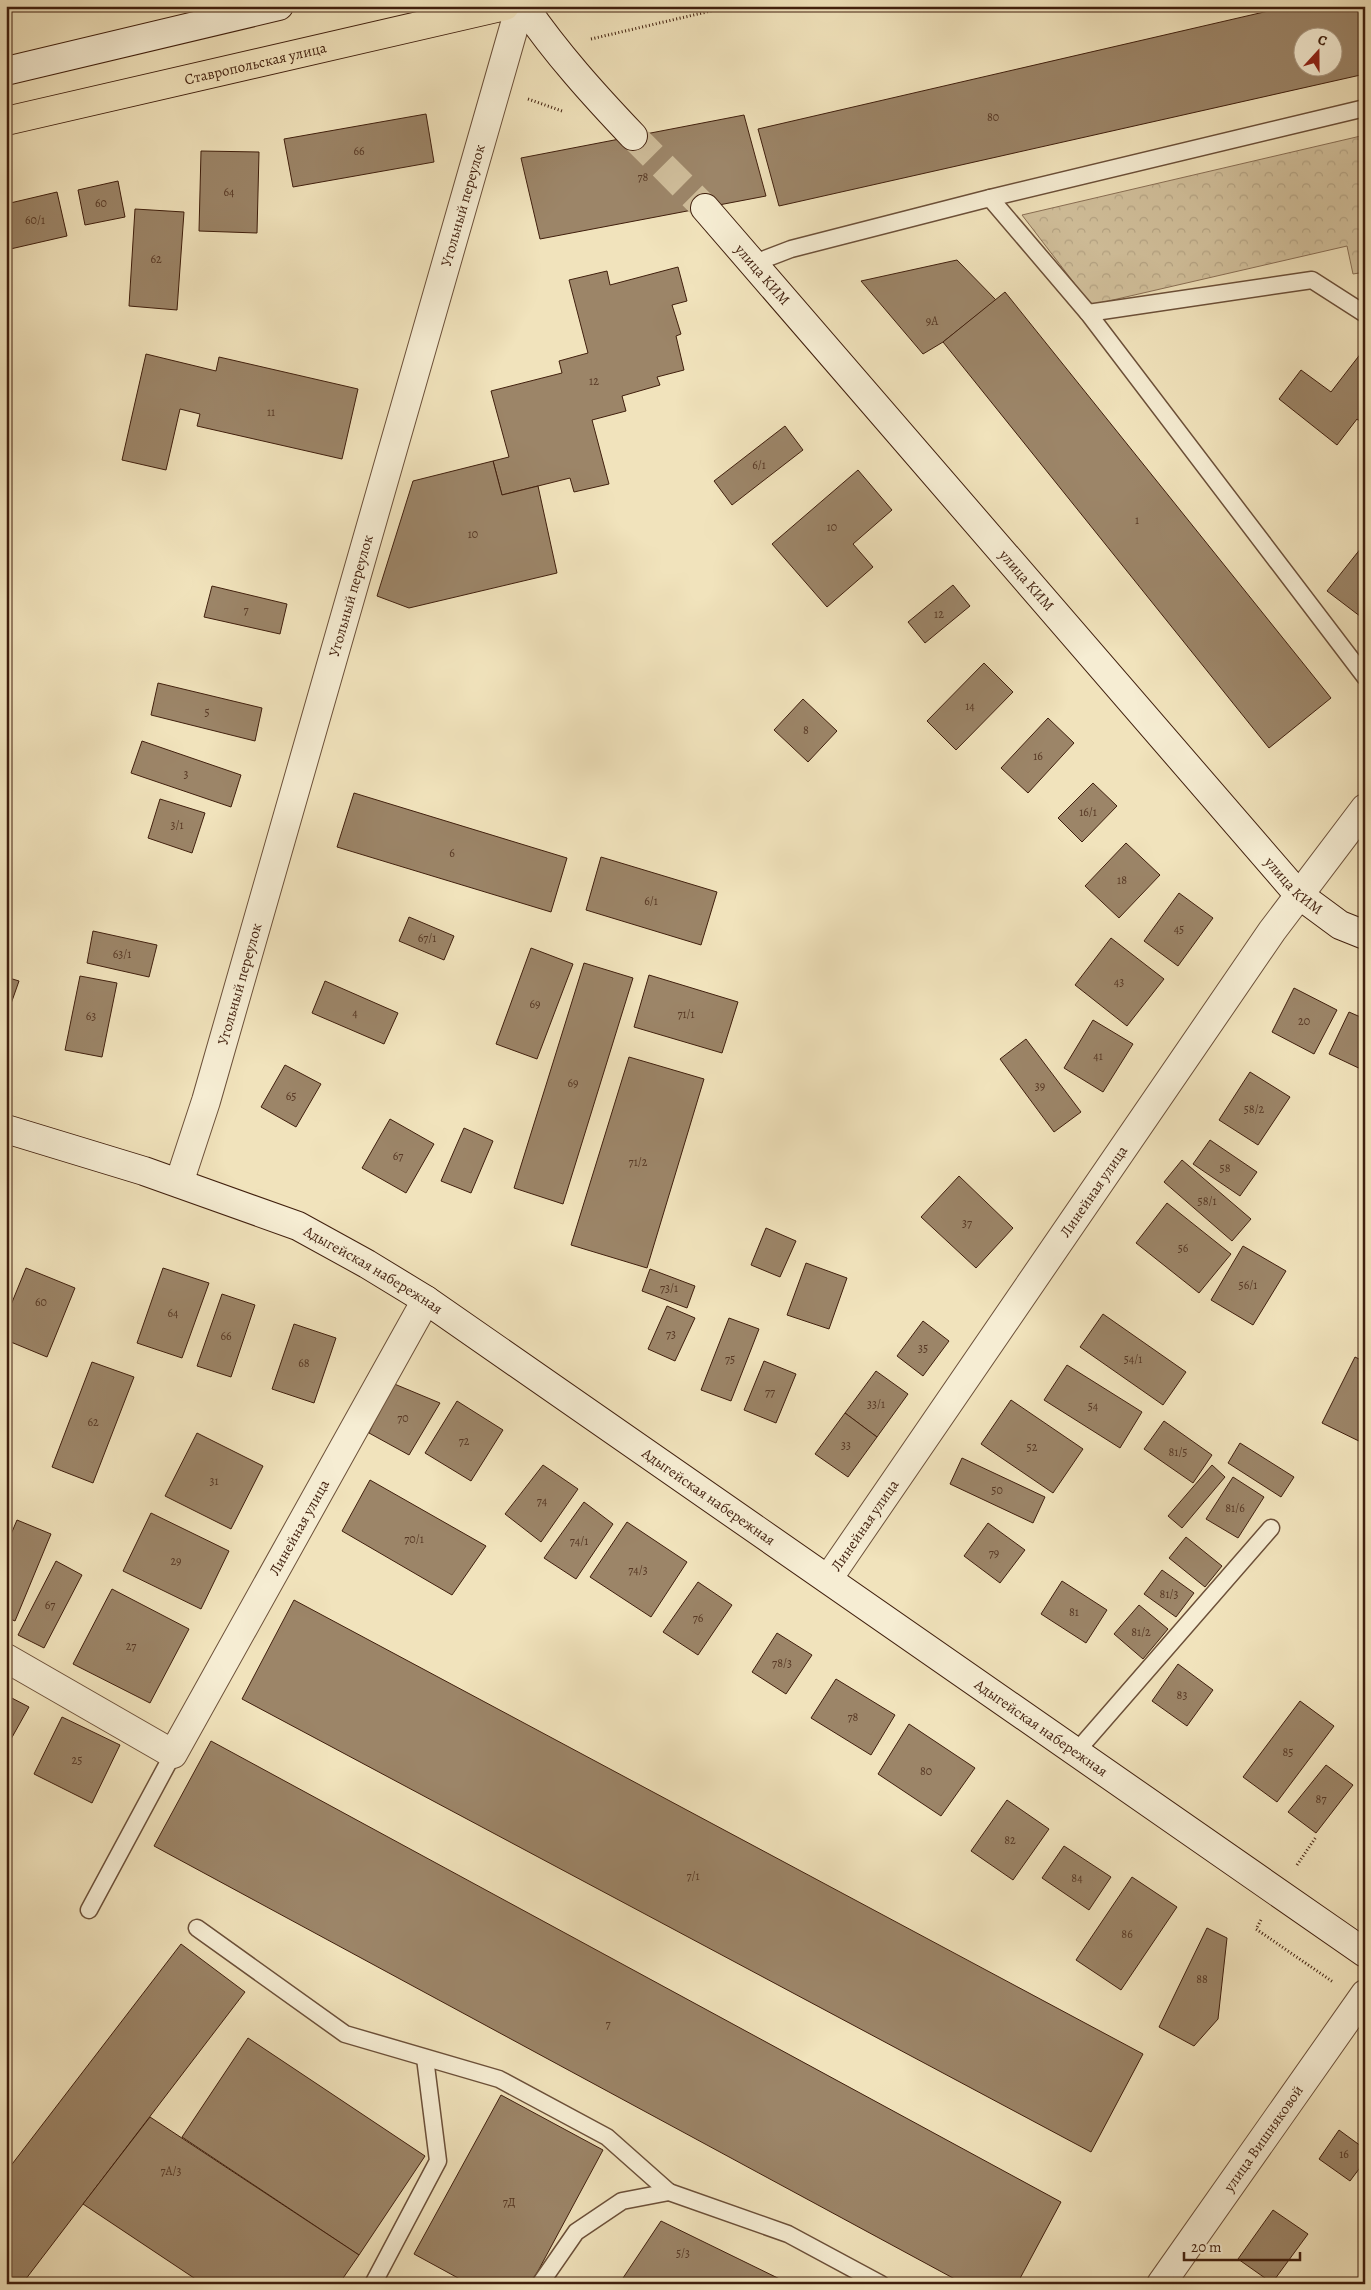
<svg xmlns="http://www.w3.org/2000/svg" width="1371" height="2290" viewBox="0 0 1371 2290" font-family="Alegreya,serif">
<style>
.forest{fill:url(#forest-crowns);stroke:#8a7056}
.building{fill:#9c8568;stroke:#401f0d;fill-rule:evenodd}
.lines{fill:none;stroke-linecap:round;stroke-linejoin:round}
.secondary-tunnel{stroke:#cebc99;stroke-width:28;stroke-dasharray:28 14;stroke-linecap:butt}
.lane-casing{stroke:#6c5039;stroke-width:19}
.street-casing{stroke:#6c5039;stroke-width:30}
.secondary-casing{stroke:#401f0d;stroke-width:30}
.primary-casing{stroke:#401f0d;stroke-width:30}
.path{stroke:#401f0d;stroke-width:3;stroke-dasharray:1 2.5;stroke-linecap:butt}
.lane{stroke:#f6edd3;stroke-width:16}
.street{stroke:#f6edd3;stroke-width:28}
.secondary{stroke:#f6edd3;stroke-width:28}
.primary{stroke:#f1e3bc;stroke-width:28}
.labels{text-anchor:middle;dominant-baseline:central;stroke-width:5;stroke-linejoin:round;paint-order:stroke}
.number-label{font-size:12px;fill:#573824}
.street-label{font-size:15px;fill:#401f0d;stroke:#f6edd3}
</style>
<defs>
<pattern id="forest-crowns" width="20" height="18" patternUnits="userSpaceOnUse" patternTransform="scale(1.25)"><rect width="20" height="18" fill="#d3c29e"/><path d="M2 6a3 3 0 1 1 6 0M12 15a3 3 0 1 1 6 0" fill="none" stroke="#b6a687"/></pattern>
</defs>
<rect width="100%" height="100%" fill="#f1e3bc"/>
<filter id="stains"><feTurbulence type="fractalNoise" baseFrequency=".004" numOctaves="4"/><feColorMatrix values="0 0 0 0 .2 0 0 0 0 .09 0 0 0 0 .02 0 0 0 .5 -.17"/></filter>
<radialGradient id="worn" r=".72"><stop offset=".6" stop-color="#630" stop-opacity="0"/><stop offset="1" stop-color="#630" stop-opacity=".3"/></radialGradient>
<polygon class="forest" points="1365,135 1365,272 1353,274 1347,246 1091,305 1022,215"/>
<g class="building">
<path d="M1290 6H1365V74L779 206 758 129ZM1304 38H1334V68H1304Z"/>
<polygon points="426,114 434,162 293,187 284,139"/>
<polygon points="744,115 766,196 540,239 521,158"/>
<polygon points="201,151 259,152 257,233 199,231"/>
<polygon points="118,181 125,217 85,225 78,190"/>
<polygon points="57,192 67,236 6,250 6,204"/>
<polygon points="135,209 184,212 177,310 129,306"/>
<polygon points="957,260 996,300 943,342 923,354 861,281"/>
<polygon points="678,267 687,301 672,305 681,334 676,336 684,370 657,377 660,385 622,396 626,411 592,420 609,484 574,492 570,478 502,495 493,461 509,457 491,391 562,373 559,361 588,353 569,280 607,271 610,285"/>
<polygon points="1005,292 1331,698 1269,748 943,342"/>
<polygon points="1365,348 1365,425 1357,419 1337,445 1279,399 1301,370 1331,392"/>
<polygon points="146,354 216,371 219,357 358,389 342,459 197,426 200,414 180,409 166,470 122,460"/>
<polygon points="785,426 803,450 732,505 714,481"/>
<polygon points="493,461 502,495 538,486 557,573 409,608 377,596 413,481"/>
<polygon points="858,470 892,510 853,544 873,567 827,607 772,544"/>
<polygon points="1365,543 1365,620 1327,591"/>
<polygon points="953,585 970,606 925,643 908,622"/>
<polygon points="212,586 287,604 280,634 204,617"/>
<polygon points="984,663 1013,692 956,750 927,721"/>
<polygon points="158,683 262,708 255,741 151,715"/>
<polygon points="803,699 837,731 808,762 774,730"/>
<polygon points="1048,718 1074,743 1028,793 1001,768"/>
<polygon points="142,741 241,775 231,807 131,773"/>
<polygon points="1093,783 1117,806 1082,842 1058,818"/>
<polygon points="354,793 567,858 551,912 337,847"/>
<polygon points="160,799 205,813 192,853 148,838"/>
<polygon points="1126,843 1160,875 1119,918 1085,886"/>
<polygon points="601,857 717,892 701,945 586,910"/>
<polygon points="1179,893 1213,918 1178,966 1144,941"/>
<polygon points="409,917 454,936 444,960 399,941"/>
<polygon points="93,931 157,945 149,977 87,963"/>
<polygon points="1111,938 1164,979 1127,1026 1075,985"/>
<polygon points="531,948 573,964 537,1059 496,1044"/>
<polygon points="584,963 633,978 563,1204 514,1188"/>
<polygon points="649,975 738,1002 722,1053 634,1027"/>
<polygon points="80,976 117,983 102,1057 65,1050"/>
<polygon points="6,977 19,981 6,1018"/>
<polygon points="325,981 398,1013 384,1044 312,1013"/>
<polygon points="1294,988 1337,1010 1314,1054 1272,1032"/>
<polygon points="1349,1012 1365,1019 1365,1071 1329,1054"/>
<polygon points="1093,1020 1133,1044 1103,1092 1064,1068"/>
<polygon points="1026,1039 1081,1112 1054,1132 1000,1059"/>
<polygon points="629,1057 704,1079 647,1268 571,1245"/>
<polygon points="285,1065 321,1084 296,1127 261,1107"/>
<polygon points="1250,1072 1290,1097 1258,1145 1219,1120"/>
<polygon points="390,1119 434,1144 406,1193 362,1168"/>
<polygon points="464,1128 493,1141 471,1193 441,1181"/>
<polygon points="1210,1140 1257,1172 1240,1196 1193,1164"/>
<polygon points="1182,1160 1251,1219 1232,1241 1164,1182"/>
<polygon points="959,1176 1013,1228 976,1268 921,1217"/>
<polygon points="1167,1203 1231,1254 1199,1293 1136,1243"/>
<polygon points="766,1228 796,1241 780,1277 751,1265"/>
<polygon points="1243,1246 1286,1271 1253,1325 1211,1300"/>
<polygon points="806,1263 847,1278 829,1329 787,1315"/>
<polygon points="26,1268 75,1288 47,1357 6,1340 6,1317"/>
<polygon points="163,1268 209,1283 182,1358 137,1343"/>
<polygon points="650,1269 695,1286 687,1308 642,1291"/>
<polygon points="222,1294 255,1305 231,1377 197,1366"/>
<polygon points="667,1306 695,1318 675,1361 648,1349"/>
<polygon points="1103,1314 1186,1372 1163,1405 1080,1347"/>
<polygon points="729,1318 759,1329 731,1401 701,1390"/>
<polygon points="923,1321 949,1341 923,1376 897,1356"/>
<polygon points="294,1324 336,1338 314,1403 272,1389"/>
<polygon points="1355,1357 1365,1362 1365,1444 1322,1423"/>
<polygon points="764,1361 796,1374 776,1423 744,1410"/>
<polygon points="92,1362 134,1377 93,1483 52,1467"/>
<polygon points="1067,1365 1142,1412 1120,1448 1044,1400"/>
<polygon points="876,1371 908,1394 877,1437 845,1413"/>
<polygon points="392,1383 440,1403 409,1455 369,1433"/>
<polygon points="1011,1400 1083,1449 1053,1493 981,1444"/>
<polygon points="457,1401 503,1430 471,1481 425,1453"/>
<polygon points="845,1413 877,1437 848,1477 815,1454"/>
<polygon points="1164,1421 1212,1455 1193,1483 1144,1449"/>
<polygon points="197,1433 263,1466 231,1529 165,1496"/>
<polygon points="1240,1443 1294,1477 1281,1497 1228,1463"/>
<polygon points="962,1458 1045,1497 1033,1523 950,1484"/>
<polygon points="543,1465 578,1489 541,1542 505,1514"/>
<polygon points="1212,1465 1225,1477 1182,1528 1168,1516"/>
<polygon points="1233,1477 1264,1497 1238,1538 1206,1519"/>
<polygon points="370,1480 486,1546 452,1595 342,1531"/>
<polygon points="584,1502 613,1524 576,1579 544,1558"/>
<polygon points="151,1513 229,1551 201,1609 123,1571"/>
<polygon points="17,1520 51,1534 15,1621 6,1617 6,1546"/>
<polygon points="627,1522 687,1562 651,1617 590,1577"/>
<polygon points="988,1523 1025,1550 1000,1583 964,1556"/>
<polygon points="1186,1537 1222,1566 1205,1587 1169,1558"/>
<polygon points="56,1561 82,1575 44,1648 18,1635"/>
<polygon points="1162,1570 1194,1593 1176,1617 1144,1594"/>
<polygon points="1062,1581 1107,1610 1086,1643 1041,1614"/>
<polygon points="698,1582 732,1605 698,1655 663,1632"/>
<polygon points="112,1589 189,1629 150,1703 73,1664"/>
<polygon points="294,1600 1143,2054 1091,2152 242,1699"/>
<polygon points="1139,1605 1168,1629 1143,1659 1114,1634"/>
<polygon points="777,1633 812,1655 786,1694 752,1672"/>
<polygon points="1178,1664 1213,1690 1187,1726 1152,1701"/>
<polygon points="836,1679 895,1715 871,1755 811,1718"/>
<polygon points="6,1695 29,1707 6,1748"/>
<polygon points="1300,1701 1334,1726 1277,1802 1243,1777"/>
<polygon points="62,1717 120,1745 92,1803 34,1774"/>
<polygon points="909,1724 975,1768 941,1816 878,1774"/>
<polygon points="211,1741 1061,2202 1017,2284 964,2284 154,1846"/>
<polygon points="1326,1765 1353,1785 1316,1833 1288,1812"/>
<polygon points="1007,1800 1049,1829 1013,1880 971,1851"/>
<polygon points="1064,1846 1111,1877 1089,1910 1042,1878"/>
<polygon points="1132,1877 1177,1907 1121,1990 1076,1960"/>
<polygon points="1207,1928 1227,1938 1218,2019 1194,2046 1159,2027"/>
<polygon points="181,1944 245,1992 22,2284 6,2284 6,2172"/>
<polygon points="248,2038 425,2156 359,2255 182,2137"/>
<polygon points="501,2095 603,2150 531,2284 469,2284 414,2254"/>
<polygon points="150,2117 359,2255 339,2284 203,2284 83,2204"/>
<polygon points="1339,2130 1365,2149 1365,2161 1350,2181 1319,2159"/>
<polygon points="1273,2210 1308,2234 1272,2283 1238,2259"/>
<polygon points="661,2221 790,2284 619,2284"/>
</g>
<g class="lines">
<polyline class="secondary-tunnel" points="633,136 705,208"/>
<defs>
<g id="lane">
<polyline points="990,198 1365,108"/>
<polyline points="752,264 791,249 990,198 1088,313 1365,677"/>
<polyline points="1088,313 1312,280 1365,314"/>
<polyline points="1076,1752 1271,1528"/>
<polyline points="89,1910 173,1754"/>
<polyline points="197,1928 345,2034 499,2079 607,2137 669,2192"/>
<polyline points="373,2284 438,2161 425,2058"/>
<polyline points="540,2284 576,2232 622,2201 669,2192 788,2234 881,2284"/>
</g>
<g id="street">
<path id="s1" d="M179 1183 206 1101 520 6"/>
<path id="s2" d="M828 1579 1272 931 1365 808"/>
<path id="s3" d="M6 1658 173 1754 426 1300"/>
<path id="s4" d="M1161 2284 1365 1994"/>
</g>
<g id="secondary">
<path d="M524 6C556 53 594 95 633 136"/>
<polyline points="6,71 279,6"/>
<path id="s5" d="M705 208 1298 894 1340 925 1365 935"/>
<path id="s6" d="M6 1129 144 1171 298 1226 367 1264 426 1300 1365 1953"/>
</g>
<g id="primary">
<path id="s7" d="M6 121 505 6"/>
</g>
</defs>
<use href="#lane" class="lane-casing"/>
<use href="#street" class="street-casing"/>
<use href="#secondary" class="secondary-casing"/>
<use href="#primary" class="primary-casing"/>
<g class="path">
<polyline points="591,39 732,6"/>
<polyline points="528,99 562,111"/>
<polyline points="1297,1865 1316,1837"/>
<polyline points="1261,1920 1256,1929 1333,1982"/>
</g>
<use href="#lane" class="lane"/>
<use href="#street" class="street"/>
<use href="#secondary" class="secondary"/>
<use href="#primary" class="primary"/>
</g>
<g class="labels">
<g class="number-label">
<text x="993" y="117">80</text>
<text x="359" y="151">66</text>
<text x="643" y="177">78</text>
<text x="229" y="192">64</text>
<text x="101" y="203">60</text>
<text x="35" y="220">60/1</text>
<text x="156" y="259">62</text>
<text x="932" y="321">9А</text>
<text x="594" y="381">12</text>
<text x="271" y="412">11</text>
<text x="759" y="465">6/1</text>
<text x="1137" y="520">1</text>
<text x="832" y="527">10</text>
<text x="473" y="534">10</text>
<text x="246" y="610">7</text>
<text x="939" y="614">12</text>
<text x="970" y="706">14</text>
<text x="207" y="712">5</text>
<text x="806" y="730">8</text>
<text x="1038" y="756">16</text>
<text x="186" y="774">3</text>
<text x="1088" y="812">16/1</text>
<text x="177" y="825">3/1</text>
<text x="452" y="853">6</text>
<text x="1122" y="880">18</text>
<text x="651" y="901">6/1</text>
<text x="1179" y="929">45</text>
<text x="427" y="938">67/1</text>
<text x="122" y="954">63/1</text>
<text x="1119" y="982">43</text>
<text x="535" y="1004">69</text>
<text x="355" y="1013">4</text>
<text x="686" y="1014">71/1</text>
<text x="91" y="1016">63</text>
<text x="1304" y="1021">20</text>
<text x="1098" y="1056">41</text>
<text x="573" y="1083">69</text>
<text x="1040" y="1086">39</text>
<text x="291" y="1096">65</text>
<text x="1254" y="1109">58/2</text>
<text x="398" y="1156">67</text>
<text x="638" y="1162">71/2</text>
<text x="1225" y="1168">58</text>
<text x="1207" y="1201">58/1</text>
<text x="967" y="1223">37</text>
<text x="1183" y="1248">56</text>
<text x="1248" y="1285">56/1</text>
<text x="669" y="1288">73/1</text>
<text x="41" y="1302">60</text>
<text x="173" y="1313">64</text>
<text x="671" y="1334">73</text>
<text x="226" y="1336">66</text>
<text x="923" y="1348">35</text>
<text x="730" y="1359">75</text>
<text x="1133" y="1359">54/1</text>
<text x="304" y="1363">68</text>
<text x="770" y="1392">77</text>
<text x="876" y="1404">33/1</text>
<text x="1093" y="1406">54</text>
<text x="403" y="1418">70</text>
<text x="93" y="1422">62</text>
<text x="464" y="1441">72</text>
<text x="846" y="1445">33</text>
<text x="1032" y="1447">52</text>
<text x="1178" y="1452">81/5</text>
<text x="214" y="1481">31</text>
<text x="997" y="1490">50</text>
<text x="542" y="1501">74</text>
<text x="1235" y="1508">81/6</text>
<text x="414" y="1539">70/1</text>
<text x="579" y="1541">74/1</text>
<text x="994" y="1553">79</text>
<text x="176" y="1561">29</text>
<text x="638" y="1570">74/3</text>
<text x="1169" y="1594">81/3</text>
<text x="50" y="1605">67</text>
<text x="1074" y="1612">81</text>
<text x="698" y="1618">76</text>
<text x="1141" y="1632">81/2</text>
<text x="131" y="1646">27</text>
<text x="782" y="1663">78/3</text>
<text x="1182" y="1695">83</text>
<text x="853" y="1717">78</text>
<text x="1288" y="1752">85</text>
<text x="77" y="1760">25</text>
<text x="926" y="1771">80</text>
<text x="1321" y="1799">87</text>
<text x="1010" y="1840">82</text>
<text x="693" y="1876">7/1</text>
<text x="1077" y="1878">84</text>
<text x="1127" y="1934">86</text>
<text x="1202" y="1979">88</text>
<text x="608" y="2024">7</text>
<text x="1344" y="2154">16</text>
<text x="171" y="2171">7А/3</text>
<text x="509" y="2202">7Д</text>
<text x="683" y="2253">5/3</text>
</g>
<g class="street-label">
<text stroke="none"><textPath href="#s7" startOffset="256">Ставропольская улица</textPath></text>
<text stroke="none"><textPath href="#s1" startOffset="1018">Угольный переулок</textPath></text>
<text stroke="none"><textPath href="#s5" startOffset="88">улица КИМ</textPath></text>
<text stroke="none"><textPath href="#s5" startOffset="492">улица КИМ</textPath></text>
<text stroke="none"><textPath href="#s1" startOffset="612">Угольный переулок</textPath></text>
<text stroke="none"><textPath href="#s5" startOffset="898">улица КИМ</textPath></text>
<text stroke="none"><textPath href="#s1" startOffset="208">Угольный переулок</textPath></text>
<text stroke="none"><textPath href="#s2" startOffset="470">Линейная улица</textPath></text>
<text stroke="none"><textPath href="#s6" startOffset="395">Адыгейская набережная</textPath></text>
<text stroke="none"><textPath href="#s6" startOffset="800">Адыгейская набережная</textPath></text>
<text stroke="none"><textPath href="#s2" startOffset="65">Линейная улица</textPath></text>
<text stroke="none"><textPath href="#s3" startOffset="452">Линейная улица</textPath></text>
<text stroke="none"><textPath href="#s6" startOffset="1205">Адыгейская набережная</textPath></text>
<text stroke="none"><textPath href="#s4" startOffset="178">улица Вишняковой</textPath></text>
</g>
</g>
<rect width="1371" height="2290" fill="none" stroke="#f1e3bc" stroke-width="25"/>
<rect x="8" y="8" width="1356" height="2275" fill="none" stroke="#401f0d" stroke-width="2.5"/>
<rect x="12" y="12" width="1346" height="2265" fill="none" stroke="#401f0d"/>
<g transform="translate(1318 52) rotate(21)"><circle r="24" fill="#f6edd3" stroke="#ad9b84"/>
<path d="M0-4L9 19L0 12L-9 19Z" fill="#8f2418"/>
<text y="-8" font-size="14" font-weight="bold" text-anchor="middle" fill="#401f0d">С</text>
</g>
<path d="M1184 2252v8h116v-8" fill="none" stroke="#401f0d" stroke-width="2.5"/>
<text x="1191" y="2252" font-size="15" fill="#401f0d" stroke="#f6edd3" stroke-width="4" paint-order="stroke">20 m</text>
<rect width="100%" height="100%" filter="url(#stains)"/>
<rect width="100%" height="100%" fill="url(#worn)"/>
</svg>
